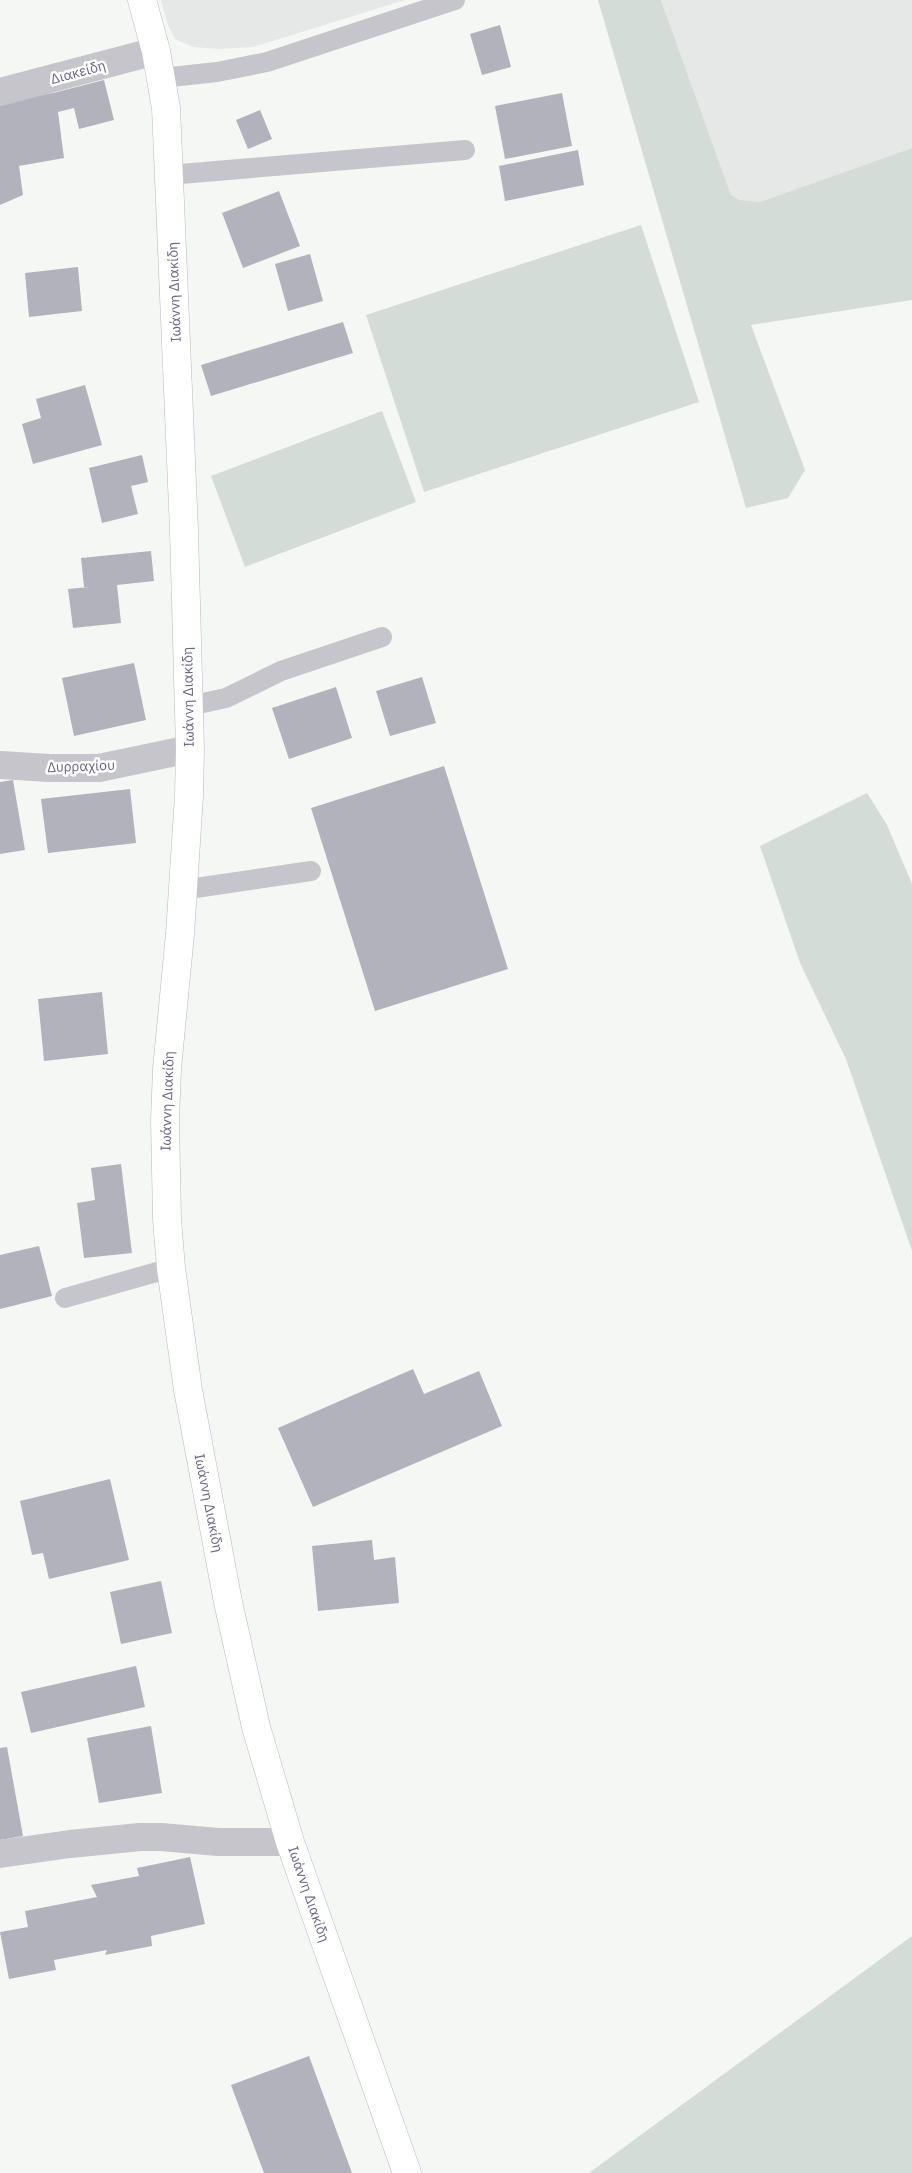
<svg xmlns="http://www.w3.org/2000/svg" width="912" height="2173" viewBox="0 0 912 2173" font-family="'IBM Plex Sans',sans-serif">
<style>
.built{fill:#e6e8e7}
.green{fill:#d3dcd6}
.building{fill:#b2b2bd}
.lines{fill:none;stroke-linecap:round;stroke-linejoin:round}
.secondary-casing{stroke:#b8b7c0;stroke-width:29}
.lane{stroke:#c6c5cc;stroke-width:20}
.street{stroke:#c6c5cc;stroke-width:28}
.secondary{stroke:#fff;stroke-width:28}
.labels{text-anchor:middle;dominant-baseline:central;stroke-width:5;stroke-linejoin:round;paint-order:stroke}
.street-label{font-size:14px;fill:#696685;stroke:#fff}
</style>
<rect width="100%" height="100%" fill="#f5f7f4"/>
<g class="built">
<polygon points="161,0 405,0 253,47 219,49 193,47 175,39 167,23"/>
<polygon points="661,0 912,0 912,148 760,202 740,200 731,195"/>
</g>
<g class="green">
<polygon points="598,0 661,0 731,195 740,200 760,202 912,148 912,300 751,325 805,470 788,498 746,508"/>
<polygon points="641,225 699,402 424,492 366,315"/>
<polygon points="382,411 416,502 245,567 211,476"/>
<polygon points="867,793 887,825 912,884 912,1251 846,1059 800,963 760,846"/>
<polygon points="912,1936 912,2173 589,2173"/>
</g>
<g class="building">
<polygon points="500,25 511,67 482,75 470,34"/>
<polygon points="104,80 114,120 79,129 74,108 58,112 64,158 19,166 23,195 0,205 0,102 53,93"/>
<polygon points="562,93 572,146 505,159 495,106"/>
<polygon points="260,110 272,139 248,149 236,120"/>
<polygon points="578,150 584,185 505,201 499,166"/>
<polygon points="279,191 300,246 243,268 222,213"/>
<polygon points="310,254 323,301 288,311 275,264"/>
<polygon points="78,267 82,311 29,317 25,273"/>
<polygon points="343,322 353,353 211,396 201,365"/>
<polygon points="85,385 102,445 33,464 22,424 41,418 36,399"/>
<polygon points="142,455 148,482 131,486 138,514 102,523 89,468"/>
<polygon points="151,551 154,581 117,585 121,623 73,628 68,589 89,587 84,587 81,558"/>
<polygon points="134,663 146,720 74,736 62,678"/>
<polygon points="422,677 436,723 390,736 376,691"/>
<polygon points="336,687 352,738 289,759 272,708"/>
<polygon points="444,766 508,969 375,1011 311,808"/>
<polygon points="13,780 25,850 0,854 0,782"/>
<polygon points="130,789 136,843 48,853 41,799"/>
<polygon points="102,992 108,1054 44,1061 38,999"/>
<polygon points="121,1164 132,1253 84,1258 77,1203 95,1200 91,1168"/>
<polygon points="39,1246 52,1296 0,1309 0,1255"/>
<polygon points="413,1369 424,1394 479,1371 502,1426 313,1507 278,1428"/>
<polygon points="110,1479 129,1560 49,1579 43,1553 32,1555 20,1501"/>
<polygon points="372,1540 374,1560 395,1557 399,1603 318,1611 312,1546"/>
<polygon points="161,1581 172,1633 121,1644 110,1592"/>
<polygon points="136,1666 145,1707 31,1733 21,1692"/>
<polygon points="151,1726 162,1793 99,1803 87,1738"/>
<polygon points="7,1747 23,1836 0,1840 0,1748"/>
<polygon points="190,1857 205,1924 151,1936 152,1946 105,1955 107,1950 54,1960 56,1970 9,1979 0,1932 28,1927 25,1911 97,1897 91,1885 139,1876 137,1868"/>
<polygon points="309,2056 352,2173 264,2173 231,2085"/>
</g>
<g class="lines">
<defs>
<polyline id="secondary" points="142,0 156,51 166,108 184,531 190,749 189,796 180,934 167,1069 165,1120 167,1219 171,1268 188,1390 228,1602 256,1727 290,1842 407,2173"/>
</defs>
<use href="#secondary" class="secondary-casing"/>
<g class="lane">
<polyline points="162,78 217,72 267,62 455,0"/>
<polyline points="169,175 465,150"/>
<polyline points="189,706 226,698 281,671 382,637"/>
<polyline points="182,890 311,871"/>
<polyline points="65,1298 171,1268"/>
</g>
<g class="street">
<polyline points="0,92 156,51"/>
<polyline points="0,765 49,768 99,768 190,749"/>
<polyline points="0,1854 70,1844 140,1837 161,1837 218,1842 290,1842"/>
</g>
<use href="#secondary" class="secondary"/>
</g>
<g class="labels">
<g class="street-label">
<text transform="translate(78 72) rotate(-15)">Διακείδη</text>
<text transform="translate(174 292) rotate(-92)">Ιωάννη Διακίδη</text>
<text transform="translate(188 697) rotate(-91)">Ιωάννη Διακίδη</text>
<text transform="translate(81 766) rotate(-2)">Δυρραχίου</text>
<text transform="translate(167 1101) rotate(-88)">Ιωάννη Διακίδη</text>
<text transform="translate(209 1503) rotate(79)">Ιωάννη Διακίδη</text>
<text transform="translate(309 1894) rotate(71)">Ιωάννη Διακίδη</text>
</g>
</g>
</svg>
